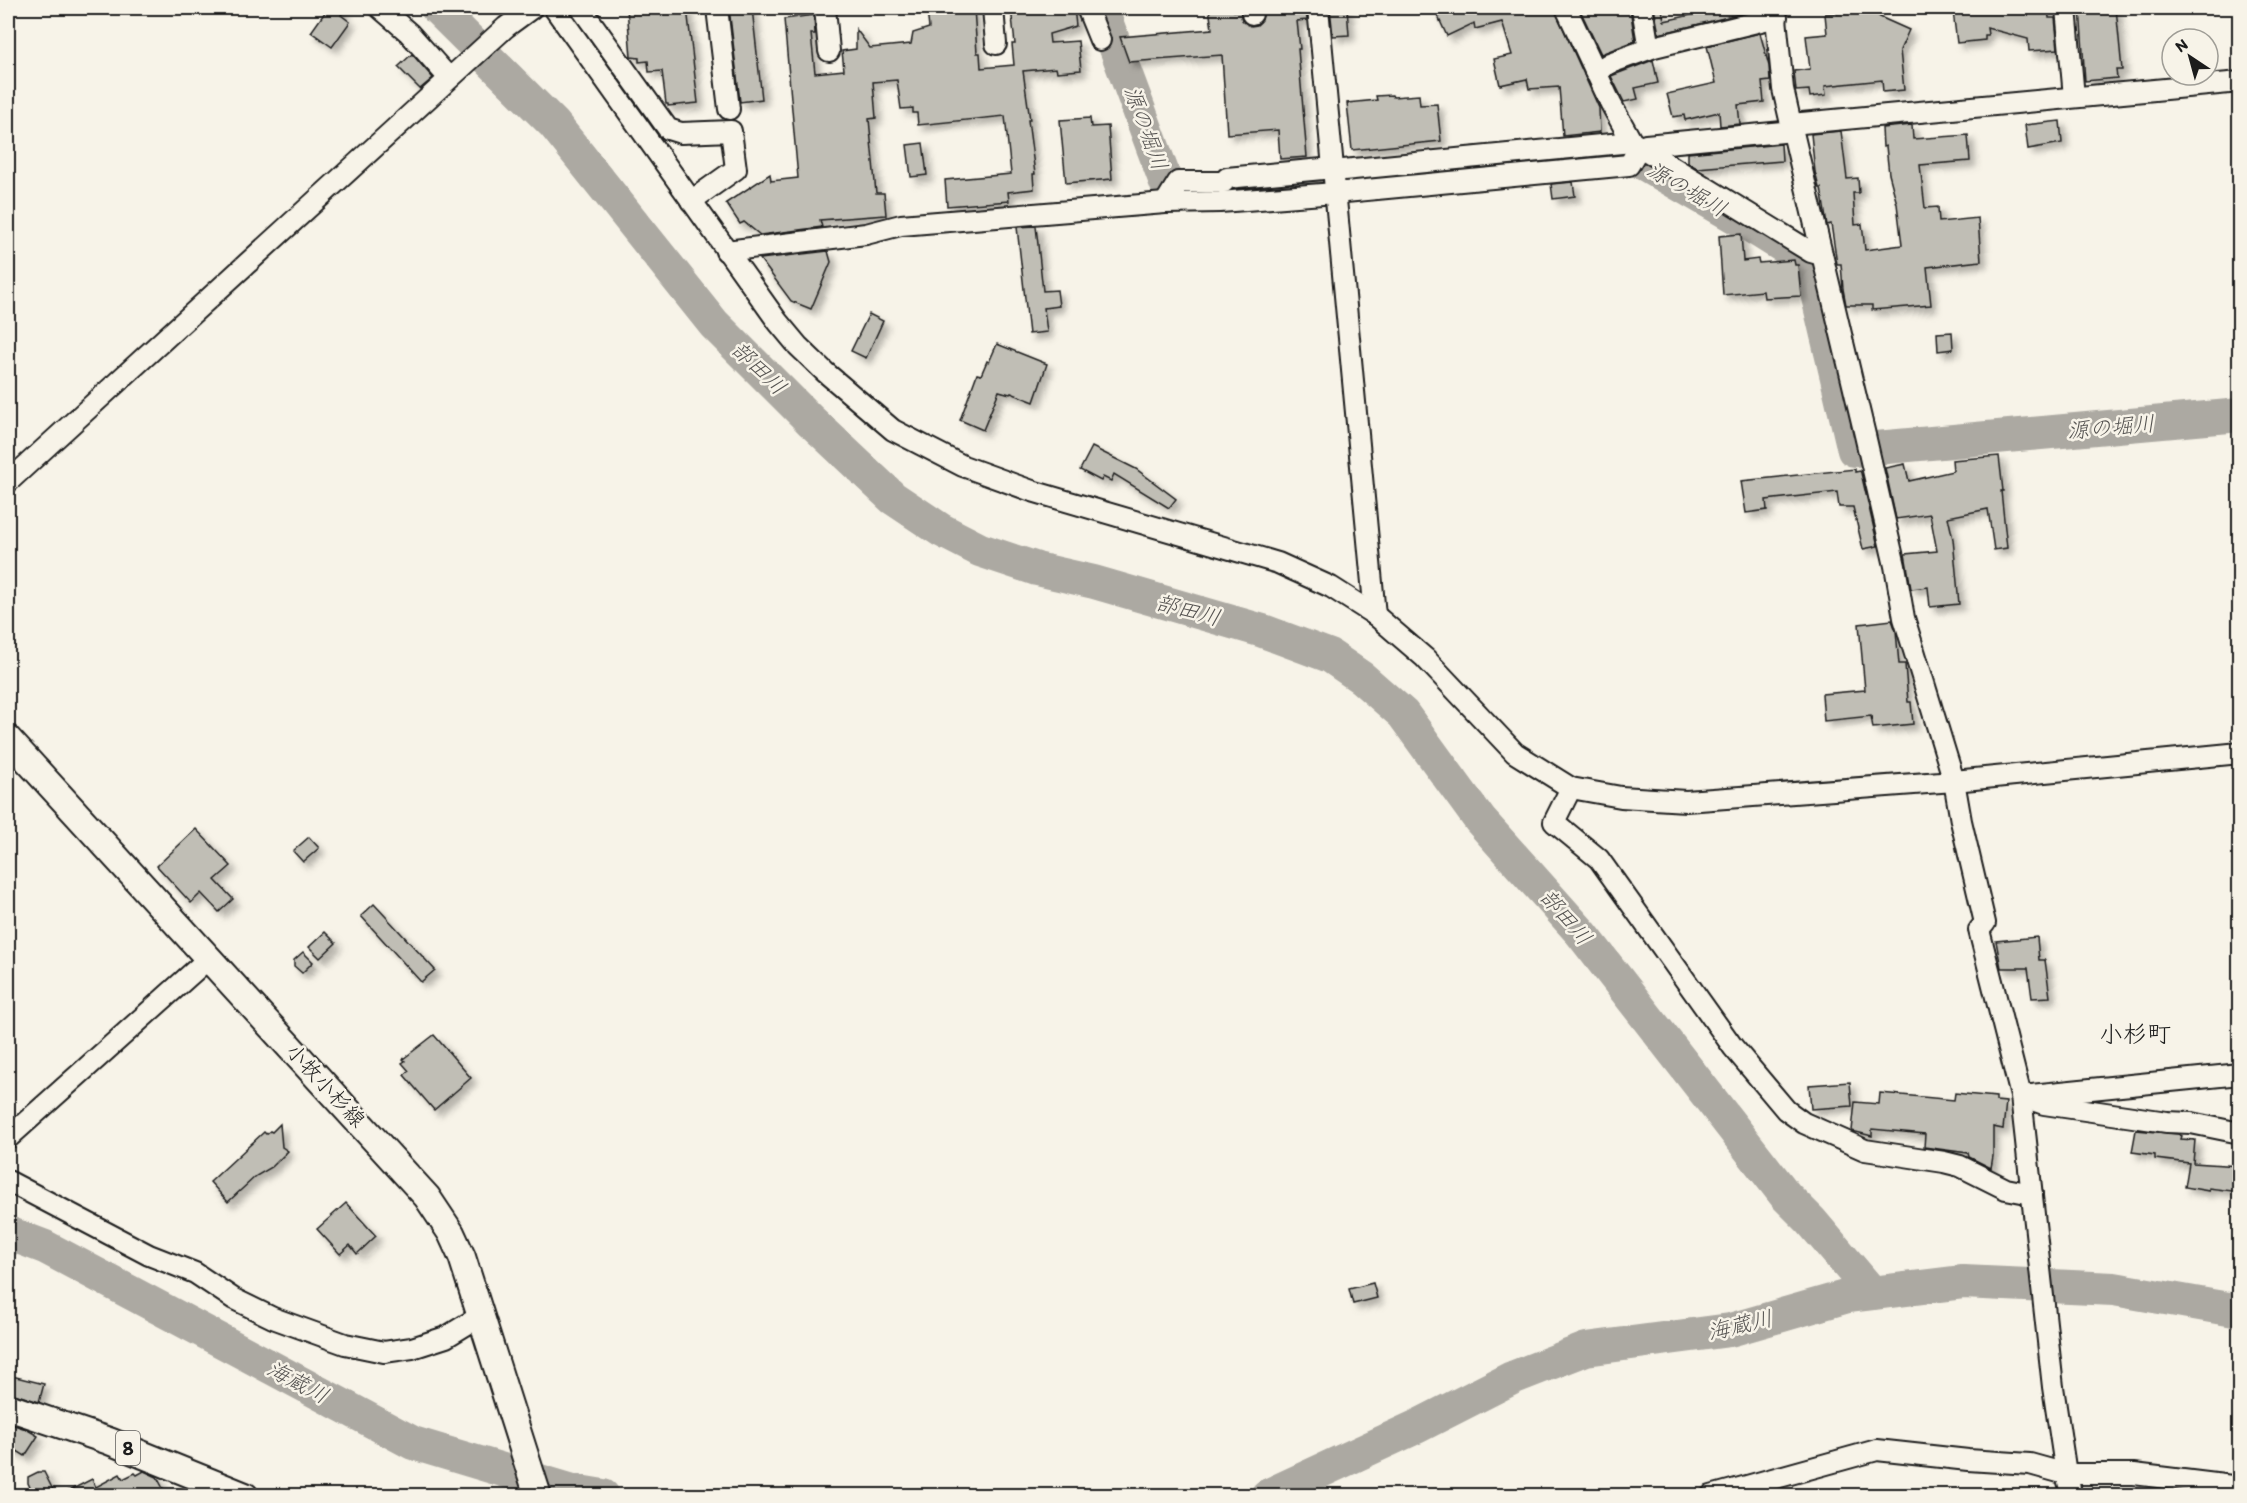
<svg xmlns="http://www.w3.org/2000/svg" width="2247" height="1503" viewBox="0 0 2247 1503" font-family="Itim,'Klee One',sans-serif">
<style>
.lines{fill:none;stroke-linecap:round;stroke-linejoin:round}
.river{stroke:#aca9a2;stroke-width:34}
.building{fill:#c0beb5;stroke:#1c1c1c;stroke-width:1.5;filter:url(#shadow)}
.minor-casing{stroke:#1c1c1c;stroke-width:24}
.major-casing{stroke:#1c1c1c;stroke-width:30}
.minor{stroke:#f7f3e8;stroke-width:20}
.major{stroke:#f7f3e8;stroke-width:26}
.labels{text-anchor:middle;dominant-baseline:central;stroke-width:5;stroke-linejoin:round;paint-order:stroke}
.shield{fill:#f7f3e8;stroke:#5e5c59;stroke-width:1.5}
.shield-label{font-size:20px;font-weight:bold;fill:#1c1c1c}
.street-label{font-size:21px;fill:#1c1c1c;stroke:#f7f3e8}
.water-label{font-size:22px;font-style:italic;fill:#565452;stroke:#f7f3e8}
.quarter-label{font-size:24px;fill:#1c1c1c;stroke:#f7f3e8}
</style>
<defs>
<filter id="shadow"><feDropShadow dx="5.5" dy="5.5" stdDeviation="3" flood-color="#0004"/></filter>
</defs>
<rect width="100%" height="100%" fill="#f7f3e8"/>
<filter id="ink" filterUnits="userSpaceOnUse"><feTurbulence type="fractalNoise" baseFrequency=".0167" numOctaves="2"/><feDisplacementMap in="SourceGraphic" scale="12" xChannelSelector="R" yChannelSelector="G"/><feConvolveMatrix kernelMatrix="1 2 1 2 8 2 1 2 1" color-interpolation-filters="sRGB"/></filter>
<g filter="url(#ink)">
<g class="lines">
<g class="river">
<polyline points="437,8 554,124 714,324 810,420 893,498 941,530 980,550 1037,569 1094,582 1263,631 1330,656 1362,678 1403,714 1480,820 1582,934 1786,1196 1811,1221 1872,1293"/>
<polyline points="1101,8 1167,185 1180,193 1371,177"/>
<polyline points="1577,157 1624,152 1748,224 1810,263 1854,450 2240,415"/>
<polyline points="8,1233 45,1247 413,1443 573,1491 603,1496"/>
<polyline points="1267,1496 1416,1427 1512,1378 1586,1349 1730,1330 1848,1296 1963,1282 2114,1289 2240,1311"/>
</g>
</g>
<g class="building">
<polygon points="328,8 346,8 341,15 350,22 332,47 311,32"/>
<polygon points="627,8 687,8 698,103 668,106 668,104 666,104 662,71 649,72 648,61 639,62 639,58 631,57"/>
<polygon points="729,8 752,8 762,99 740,102"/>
<polygon points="974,8 977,53 980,53 981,68 1014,65 1012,44 1015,44 1011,8 1074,8 1076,26 1049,34 1050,43 1078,41 1081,70 1057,72 1056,68 1023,71 1030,120 1028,120 1035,174 1033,174 1034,189 1008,192 1009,201 947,206 945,180 1011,174 1005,116 918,125 917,113 913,113 913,108 901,109 897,80 873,82 876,118 869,119 876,193 884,193 886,215 820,220 822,227 760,235 744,222 740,224 726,203 770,174 771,181 798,178 784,19 814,15 815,34 811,34 815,73 844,70 842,51 856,49 856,29 870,48 911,44 913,33 929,28 927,11"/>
<polygon points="1209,8 1234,8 1234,11 1240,10 1242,20 1251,26 1257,25 1262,20 1264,8 1306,8 1307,20 1297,21 1300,49 1298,49 1307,157 1280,159 1278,130 1227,134 1222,55 1129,62 1120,37 1212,29"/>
<polygon points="1330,8 1347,8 1349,35 1333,36"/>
<polygon points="1434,8 1554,8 1599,108 1600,132 1563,136 1559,87 1529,89 1527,79 1500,85 1494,59 1512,55 1502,22 1475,29 1474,23 1447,36"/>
<polygon points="1588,8 1630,8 1635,41 1601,54 1580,10"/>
<polygon points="1654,8 1662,8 1664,21 1700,13 1699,8 1739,8 1740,14 1659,34"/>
<polygon points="1845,8 1869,8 1880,17 1909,30 1900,50 1904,90 1883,92 1882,80 1825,86 1826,95 1810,97 1809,90 1796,91 1794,71 1810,69 1806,36 1827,34 1825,14 1840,13"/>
<polygon points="1968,8 2048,8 2049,18 2055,18 2058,49 2029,51 2028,39 1987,28 1988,35 1985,35 1985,40 1957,43 1953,11 1968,9"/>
<polygon points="2080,8 2116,8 2122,70 2116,70 2117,78 2085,81"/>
<polygon points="1760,33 1769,66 1770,81 1762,82 1764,102 1738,105 1740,124 1720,126 1719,112 1685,120 1684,115 1673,117 1667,94 1716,83 1707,46"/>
<polygon points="412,54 433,78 420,89 398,67"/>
<polygon points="1653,60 1658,83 1635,88 1638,99 1624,102 1611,76"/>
<polygon points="1392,95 1393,97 1419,95 1420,105 1437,104 1441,141 1352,150 1347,103 1377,100 1376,96"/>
<polygon points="1090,118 1091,127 1108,126 1112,179 1066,183 1060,120"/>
<polygon points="2060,121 2062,143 2028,149 2025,125"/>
<polygon points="1912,125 1913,139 1968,135 1970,161 1920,165 1925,208 1938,207 1939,222 1978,218 1981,261 1927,267 1931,305 1872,310 1872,305 1846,305 1843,289 1841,264 1837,264 1831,224 1827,225 1821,188 1819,188 1815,172 1811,134 1841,131 1847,179 1858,178 1859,193 1853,193 1855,225 1862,224 1865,250 1902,245 1897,204 1889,174 1886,146 1883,147 1882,128"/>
<polygon points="923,143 927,175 911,177 907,145"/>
<polygon points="1781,144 1782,161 1697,168 1688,163 1688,153"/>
<polygon points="1573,182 1575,196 1553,199 1551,184"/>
<polygon points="1036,226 1043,291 1057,290 1059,306 1044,308 1047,332 1029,334 1017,227"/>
<polygon points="1741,234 1743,261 1758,259 1759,263 1794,260 1795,265 1798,265 1801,296 1764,298 1763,291 1723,295 1719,236"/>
<polygon points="828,251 831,262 811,309 791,301 760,259"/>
<polygon points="869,314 883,321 866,358 851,351"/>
<polygon points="1952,332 1953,349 1938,351 1937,333"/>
<polygon points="997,344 1047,364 1034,402 1011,393 1010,394 999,391 983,430 960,420 977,374 981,375 987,361 989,362"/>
<polygon points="1092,447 1136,469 1176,499 1169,508 1114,474 1111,481 1103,477 1101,481 1080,470"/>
<polygon points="1999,456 2003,491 2001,491 2007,548 1994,550 1988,509 1948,517 1953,539 1959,604 1930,607 1928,587 1911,589 1905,554 1937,551 1930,514 1896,519 1885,468 1905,464 1909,481 1953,471 1952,460"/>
<polygon points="1855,469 1855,472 1860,471 1861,473 1878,546 1863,549 1853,507 1839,507 1837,492 1766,500 1767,510 1746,513 1741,481"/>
<polygon points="1892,620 1896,631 1899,664 1905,664 1908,702 1911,702 1913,724 1873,728 1871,716 1824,721 1822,694 1865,690 1859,624"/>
<polygon points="196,829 231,866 215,880 233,899 219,912 201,893 191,903 157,866"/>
<polygon points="309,837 319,848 303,862 293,851"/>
<polygon points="374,904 435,970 421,982 361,916"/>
<polygon points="325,932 336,943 320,958 309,947"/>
<polygon points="2037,937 2039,960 2045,960 2050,997 2032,998 2028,968 2001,968 1996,941"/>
<polygon points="303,952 313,962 302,973 294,966 294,960"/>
<polygon points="434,1035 471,1078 434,1110 404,1075 409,1071 402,1063 405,1061 403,1059"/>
<polygon points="1850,1082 1852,1106 1811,1109 1809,1085"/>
<polygon points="1880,1093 1954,1100 1955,1093 1996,1097 1996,1101 2006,1102 2003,1129 1993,1127 1993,1156 1991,1168 1969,1157 1968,1153 1924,1147 1925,1134 1872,1129 1872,1136 1852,1131 1855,1102 1879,1104"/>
<polygon points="280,1124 282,1147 288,1151 272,1167 256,1176 228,1202 210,1182 264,1132 266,1134 270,1131 272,1132"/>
<polygon points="2136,1130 2178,1134 2182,1136 2181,1139 2195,1140 2193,1163 2240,1166 2240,1192 2209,1188 2209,1191 2185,1187 2189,1163 2155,1159 2155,1155 2132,1152"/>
<polygon points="346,1203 376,1236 357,1254 350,1245 340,1254 317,1229"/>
<polygon points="1373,1283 1377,1298 1353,1304 1349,1289"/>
<polygon points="8,1375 44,1384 39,1402 8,1392"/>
<polygon points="8,1423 26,1429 38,1436 25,1456 11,1447 8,1453"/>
<polygon points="144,1471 157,1477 167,1496 59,1496 92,1479 96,1487 120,1474 123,1479 135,1473 137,1475"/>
<polygon points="38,1472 44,1472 56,1496 34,1496 28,1483 28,1477"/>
</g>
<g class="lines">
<defs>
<g id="minor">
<polyline points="380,8 409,33 449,78"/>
<polyline points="554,8 778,322 798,346 825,372 893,430 963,466 1032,491 1278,563 1331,587 1375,615 1425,658 1515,753 1571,788 1621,797 1686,801 1954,781 2240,753"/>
<polyline points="581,8 668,129 681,133 731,131 736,169 691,201"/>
<polyline points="717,8 729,109"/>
<polyline points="825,8 829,51"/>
<polyline points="993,8 996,44"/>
<polyline points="1087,8 1100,40"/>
<polyline points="1252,8 1252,14"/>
<polyline points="1318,8 1375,615"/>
<polyline points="1566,8 1611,104 1632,142 1811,252 1822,255"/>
<polyline points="1642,8 1649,49"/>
<polyline points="1775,8 1783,89 1791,124 1865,435 1895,566 1904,618 1954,781 1961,821 1985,923 1979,930 2021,1096 2240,1074"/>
<polyline points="2066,8 2074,97"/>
<polyline points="1595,72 1610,63 1654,47 1777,17"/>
<polyline points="1791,124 2240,82"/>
<polyline points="1333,171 1632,142"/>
<polyline points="1165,203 1178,182 1224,182 1227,178 1333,168"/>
<polyline points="726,251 866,234 901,225 1165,203 1220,202 1335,193 1629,165 1639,148 1646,145 1793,131"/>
<polyline points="8,482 506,27 532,8"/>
<polyline points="1571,788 1554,822 1599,859 1733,1047 1786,1110 1804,1123 1865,1150 1944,1162 1960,1166 2006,1189 2032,1194"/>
<polyline points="8,1138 209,958"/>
<polyline points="8,1181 149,1255 195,1273 234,1299 273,1318 345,1344 384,1352 412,1348 446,1337 482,1315"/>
<polyline points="1711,1496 1877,1450 1968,1460 2030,1464 2066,1474 2134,1474 2240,1487"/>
<polyline points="2072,1496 2066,1474 2053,1387 2021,1096 2044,1104 2167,1122 2191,1123 2240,1133"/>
</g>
<g id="major">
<polyline points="8,739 427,1197 451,1233 462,1257 538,1496"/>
<polyline points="8,1407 109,1441 245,1496"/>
</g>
</defs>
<use href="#minor" class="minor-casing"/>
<use href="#major" class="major-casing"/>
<use href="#minor" class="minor"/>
<use href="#major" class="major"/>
</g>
</g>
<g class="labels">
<rect class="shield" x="116" y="1431" width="24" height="34" rx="4.5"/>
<g class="shield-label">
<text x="128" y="1448">8</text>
</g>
<g class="street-label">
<text transform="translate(326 1085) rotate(47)">小牧小杉線</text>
</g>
<g class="water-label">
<text transform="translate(1146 128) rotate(70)">源の堀川</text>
<text transform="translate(1687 189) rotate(30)">源の堀川</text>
<text transform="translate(759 368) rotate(44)">部田川</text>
<text transform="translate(2111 427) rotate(-5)">源の堀川</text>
<text transform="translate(1188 610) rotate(15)">部田川</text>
<text transform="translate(1566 917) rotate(49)">部田川</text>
<text transform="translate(1740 1325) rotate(-13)">海蔵川</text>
<text transform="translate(298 1382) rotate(28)">海蔵川</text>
</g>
<g class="quarter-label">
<text x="2135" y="1033">小杉町</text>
</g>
</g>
<rect width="2247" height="1503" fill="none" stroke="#f7f3e8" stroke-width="30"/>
<rect x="15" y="15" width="2217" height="1473" fill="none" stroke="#1c1c1c" stroke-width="2" filter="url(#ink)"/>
<g transform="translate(2190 57) rotate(324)"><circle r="28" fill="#f7f3e8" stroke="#9f9d96" stroke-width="1.5"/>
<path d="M0-4.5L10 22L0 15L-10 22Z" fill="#1c1c1c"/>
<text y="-9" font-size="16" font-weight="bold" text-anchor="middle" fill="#1c1c1c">N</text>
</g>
</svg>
